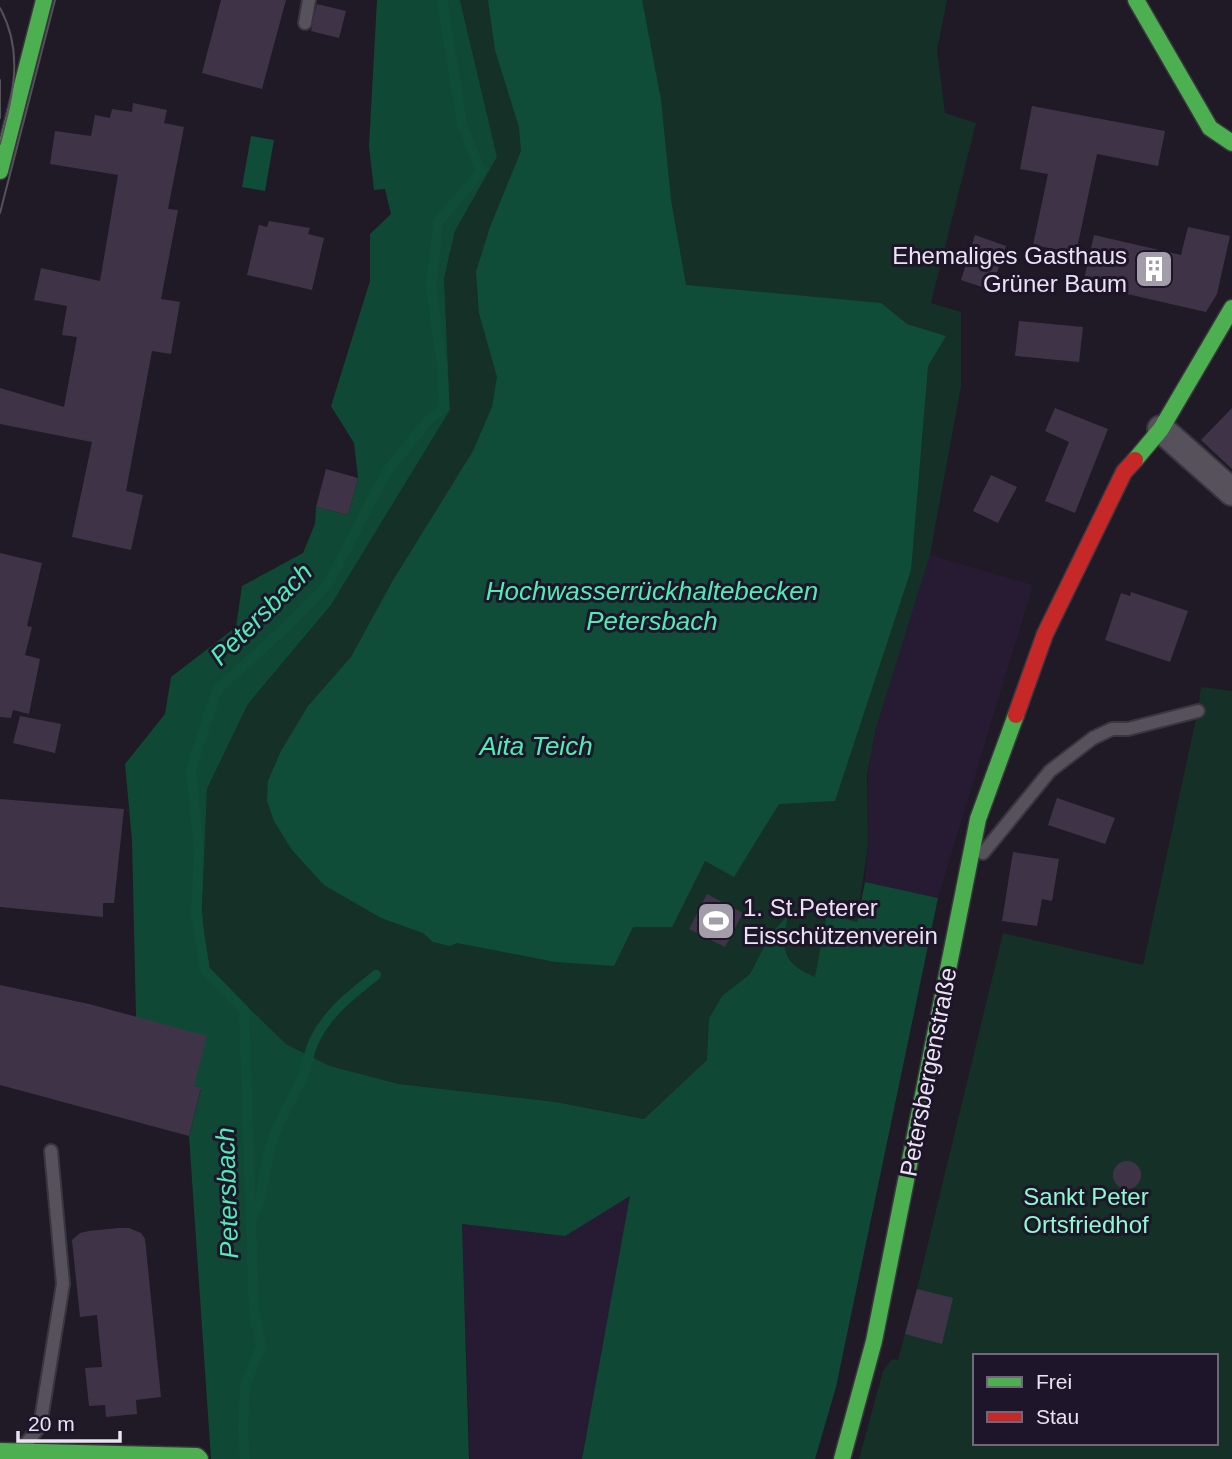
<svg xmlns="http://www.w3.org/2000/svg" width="1232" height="1459" viewBox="0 0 1232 1459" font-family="Helvetica,sans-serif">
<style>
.built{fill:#271b34}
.green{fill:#153026;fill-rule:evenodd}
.forest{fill:#0f4936}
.water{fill:#104d39}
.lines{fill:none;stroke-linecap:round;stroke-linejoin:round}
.stream{stroke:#104d39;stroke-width:10}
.building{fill:#3f3447}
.lane-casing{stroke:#3a363f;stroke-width:16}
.street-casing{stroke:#3a363f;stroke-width:30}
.fast-casing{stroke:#3a363f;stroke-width:19}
.jam-casing{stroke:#3a363f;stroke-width:19}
.lane{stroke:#56515b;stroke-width:12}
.street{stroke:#56515b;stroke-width:26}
.fast{stroke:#4caf50;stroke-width:16}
.jam{stroke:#c62828;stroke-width:16}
.tram{stroke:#55515a;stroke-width:2}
.labels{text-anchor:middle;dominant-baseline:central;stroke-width:6;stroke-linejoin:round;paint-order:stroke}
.poi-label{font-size:24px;fill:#eae3f2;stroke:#1f152a;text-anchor:end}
.street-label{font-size:24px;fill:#eae3f2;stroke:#1f152a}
.park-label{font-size:24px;fill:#8afbcc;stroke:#1f152a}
.water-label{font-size:26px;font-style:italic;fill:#4dedb3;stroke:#1f152a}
</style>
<rect width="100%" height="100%" fill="#1f1a25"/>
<g class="built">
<polygon points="930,555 1033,585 938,898 865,882 868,844 868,772 877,723"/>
<polygon points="631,1195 582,1459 470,1459 462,1224 564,1236"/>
</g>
<g class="green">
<path d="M460 0H947L937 50 945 113 976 123 931 303 961 312V386L930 555 876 728 867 776 868 844 857 922 815 977C784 963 781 950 787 917L770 935 750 974 722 996 709 1018 708 1060 644 1119 556 1102 399 1084 330 1066 286 1044 207 967 202 908 207 789 248 704 331 605 450 410 444 279 455 231 497 157Z"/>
<path d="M1201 687 1232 691V1459H859L883 1371 892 1359 898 1360 917 1289 1003 933 1143 965 1198 709ZM975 1356H1216V1443H975Z"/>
</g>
<path class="forest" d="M377 0H460L497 157 455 231 444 279 450 410 331 605 248 704 207 789 202 908 207 967 286 1044 330 1066 399 1084 556 1102 644 1119 707 1060 709 1018 722 996 750 974 770 935 788 915C781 949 782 963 815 977L827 914 857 922 865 882 938 898 836 1387 815 1459H582L630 1196 565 1236 462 1224 469 1459H211L189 1136 201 1089 194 1086 136 1017 132 840 125 764 165 714 171 677 236 627 242 586 303 553 315 524 316 507 348 515 358 478 354 443 331 406 370 281V234L391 214 385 189 374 190 369 146Z"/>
<g class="water">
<polygon points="488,0 642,0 661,100 671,200 686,285 881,303 907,324 946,336 928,366 911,570 835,801 779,804 734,877 705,861 672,927 633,927 614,966 556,962 457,943 450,946 433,942 423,933 381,918 324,885 292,850 274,821 267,801 268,781 281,751 308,706 351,657 392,582 473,451 492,407 497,377 479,313 476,272 490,227 521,151 519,127 495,50"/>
<polygon points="251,136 274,140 265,191 242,187"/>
</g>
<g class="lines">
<g class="stream">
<path d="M250 1221C266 1196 263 1167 273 1139 280 1117 294 1098 303 1076 307 1065 309 1052 314 1041 328 1012 351 995 376 975"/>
<polyline points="245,1459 243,1429 245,1386 261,1346 254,1313 244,1010 205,970 196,914 199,851 191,769 217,690 286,627 328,584 387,471 427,422 444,408 442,365 431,287 438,222 481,172 462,124 442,0"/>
</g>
</g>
<g class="building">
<polygon points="221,0 286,0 262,89 202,73"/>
<polygon points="317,4 346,11 339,38 311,31"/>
<polygon points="133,103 167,110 164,123 184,127 168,209 178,210 161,299 180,302 171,354 152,351 126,491 143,495 131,550 72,537 92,442 0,424 0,388 64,407 77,337 62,335 67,306 34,300 41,268 100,281 118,175 50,164 55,131 91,136 95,115 110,118 112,109 132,112"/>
<polygon points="1032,106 1165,131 1158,166 1097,154 1076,253 1033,245 1048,174 1020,169"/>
<polygon points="269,221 310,228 308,234 324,238 312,290 247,275 259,225 267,227"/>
<polygon points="1188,227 1230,236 1217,294 1206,312 1083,284 1094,235 1181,255"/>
<polygon points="975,235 1006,246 991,290 961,280"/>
<polygon points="1019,321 1083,327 1079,362 1015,356"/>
<polygon points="1055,408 1108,429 1075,513 1045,501 1069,442 1045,431"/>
<polygon points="1232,408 1232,469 1201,440"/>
<polygon points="326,469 358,478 348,515 316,507"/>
<polygon points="991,475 1017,487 998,523 973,511"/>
<polygon points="0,553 42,563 27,626 32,627 25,655 40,659 29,714 13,710 11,718 0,717"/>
<polygon points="1131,592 1188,611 1170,662 1105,640 1121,593 1130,596"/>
<polygon points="20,716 61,724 55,753 13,743"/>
<polygon points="1057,798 1115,818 1105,844 1048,825"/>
<polygon points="0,799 124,809 114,903 103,903 103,917 0,907"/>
<polygon points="1013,852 1059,859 1052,901 1042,899 1037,926 1002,921"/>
<polygon points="707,894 743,913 725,947 689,929"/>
<polygon points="0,985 89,1004 207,1036 194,1086 201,1088 189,1136 0,1085"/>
<circle cx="1127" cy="1175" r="14"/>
<polygon points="118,1228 129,1228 141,1233 145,1239 161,1397 136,1400 137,1414 106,1417 105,1405 89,1406 85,1368 102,1367 97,1315 80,1317 72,1240 80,1233 89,1231"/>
<polygon points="917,1289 953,1298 942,1344 905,1334"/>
</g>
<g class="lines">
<defs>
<g id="lane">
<polyline points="305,23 309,0"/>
<polyline points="983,853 1050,771 1093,738 1112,729 1128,729 1198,711"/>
<polyline points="25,1445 40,1426 63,1284 51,1151"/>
</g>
<polyline id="street" points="1161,429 1232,492"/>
<g id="fast">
<polyline points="1136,0 1210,128 1232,143"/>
<polyline points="0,171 44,0"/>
<polyline points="1135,460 1161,429 1232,308"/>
<polyline points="0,1451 197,1456 200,1459"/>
<polyline points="842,1459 874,1341 978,819 1016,715"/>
</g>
<polyline id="jam" points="1016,715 1045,634 1124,472 1135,460"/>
</defs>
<use href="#lane" class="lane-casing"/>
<use href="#street" class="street-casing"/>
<use href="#fast" class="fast-casing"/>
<use href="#jam" class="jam-casing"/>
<use href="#lane" class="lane"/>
<use href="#street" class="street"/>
<use href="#fast" class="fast"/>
<use href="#jam" class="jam"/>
<g class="tram">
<path d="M0 8C25 54 12 97 0 144"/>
<polyline points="0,80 0,118"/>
<polyline points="0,213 55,0"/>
</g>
</g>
<defs>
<symbol id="building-square" viewBox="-11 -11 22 22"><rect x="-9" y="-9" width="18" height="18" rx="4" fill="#a39daa" stroke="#1f152a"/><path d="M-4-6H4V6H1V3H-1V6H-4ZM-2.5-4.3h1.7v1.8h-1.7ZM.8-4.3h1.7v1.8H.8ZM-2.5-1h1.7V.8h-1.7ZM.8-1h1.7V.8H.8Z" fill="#fff"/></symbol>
<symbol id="stadium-square" viewBox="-11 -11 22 22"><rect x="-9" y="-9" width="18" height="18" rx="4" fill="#a39daa" stroke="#1f152a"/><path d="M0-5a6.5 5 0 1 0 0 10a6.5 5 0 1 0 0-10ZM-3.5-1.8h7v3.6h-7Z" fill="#fff"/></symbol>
</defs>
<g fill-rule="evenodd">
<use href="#building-square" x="1132" y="247" width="44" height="44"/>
<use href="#stadium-square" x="694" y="899" width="44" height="44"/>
</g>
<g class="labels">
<g class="poi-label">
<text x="1127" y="255">Ehemaliges Gasthaus<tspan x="1127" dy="28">Grüner Baum</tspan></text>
<text x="743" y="907" text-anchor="start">1. St.Peterer<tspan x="743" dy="28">Eisschützenverein</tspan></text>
</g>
<g class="street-label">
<text transform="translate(928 1072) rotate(-79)">Petersbergenstraße</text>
</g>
<g class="park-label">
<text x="1086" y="1196">Sankt Peter<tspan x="1086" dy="28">Ortsfriedhof</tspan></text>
</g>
<g class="water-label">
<text x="652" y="591">Hochwasserrückhaltebecken<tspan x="652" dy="30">Petersbach</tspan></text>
<text transform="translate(261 614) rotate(-45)">Petersbach</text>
<text x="536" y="746">Aita Teich</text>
<text transform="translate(227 1193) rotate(-92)">Petersbach</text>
</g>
</g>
<rect x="973" y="1354" width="245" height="91" fill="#1f152a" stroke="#70677a" stroke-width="2"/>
<rect x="987" y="1377" width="35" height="10" fill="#4caf50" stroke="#70677a" stroke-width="2"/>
<text x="1036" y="1389" font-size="21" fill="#eae3f2">Frei</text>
<rect x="987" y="1412" width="35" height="10" fill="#c62828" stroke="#70677a" stroke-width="2"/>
<text x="1036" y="1424" font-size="21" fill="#eae3f2">Stau</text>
<path d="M18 1431v10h102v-10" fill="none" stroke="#eae3f2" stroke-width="3.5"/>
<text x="28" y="1431" font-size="21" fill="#eae3f2" stroke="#1f152a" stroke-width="5" paint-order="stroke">20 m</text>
</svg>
